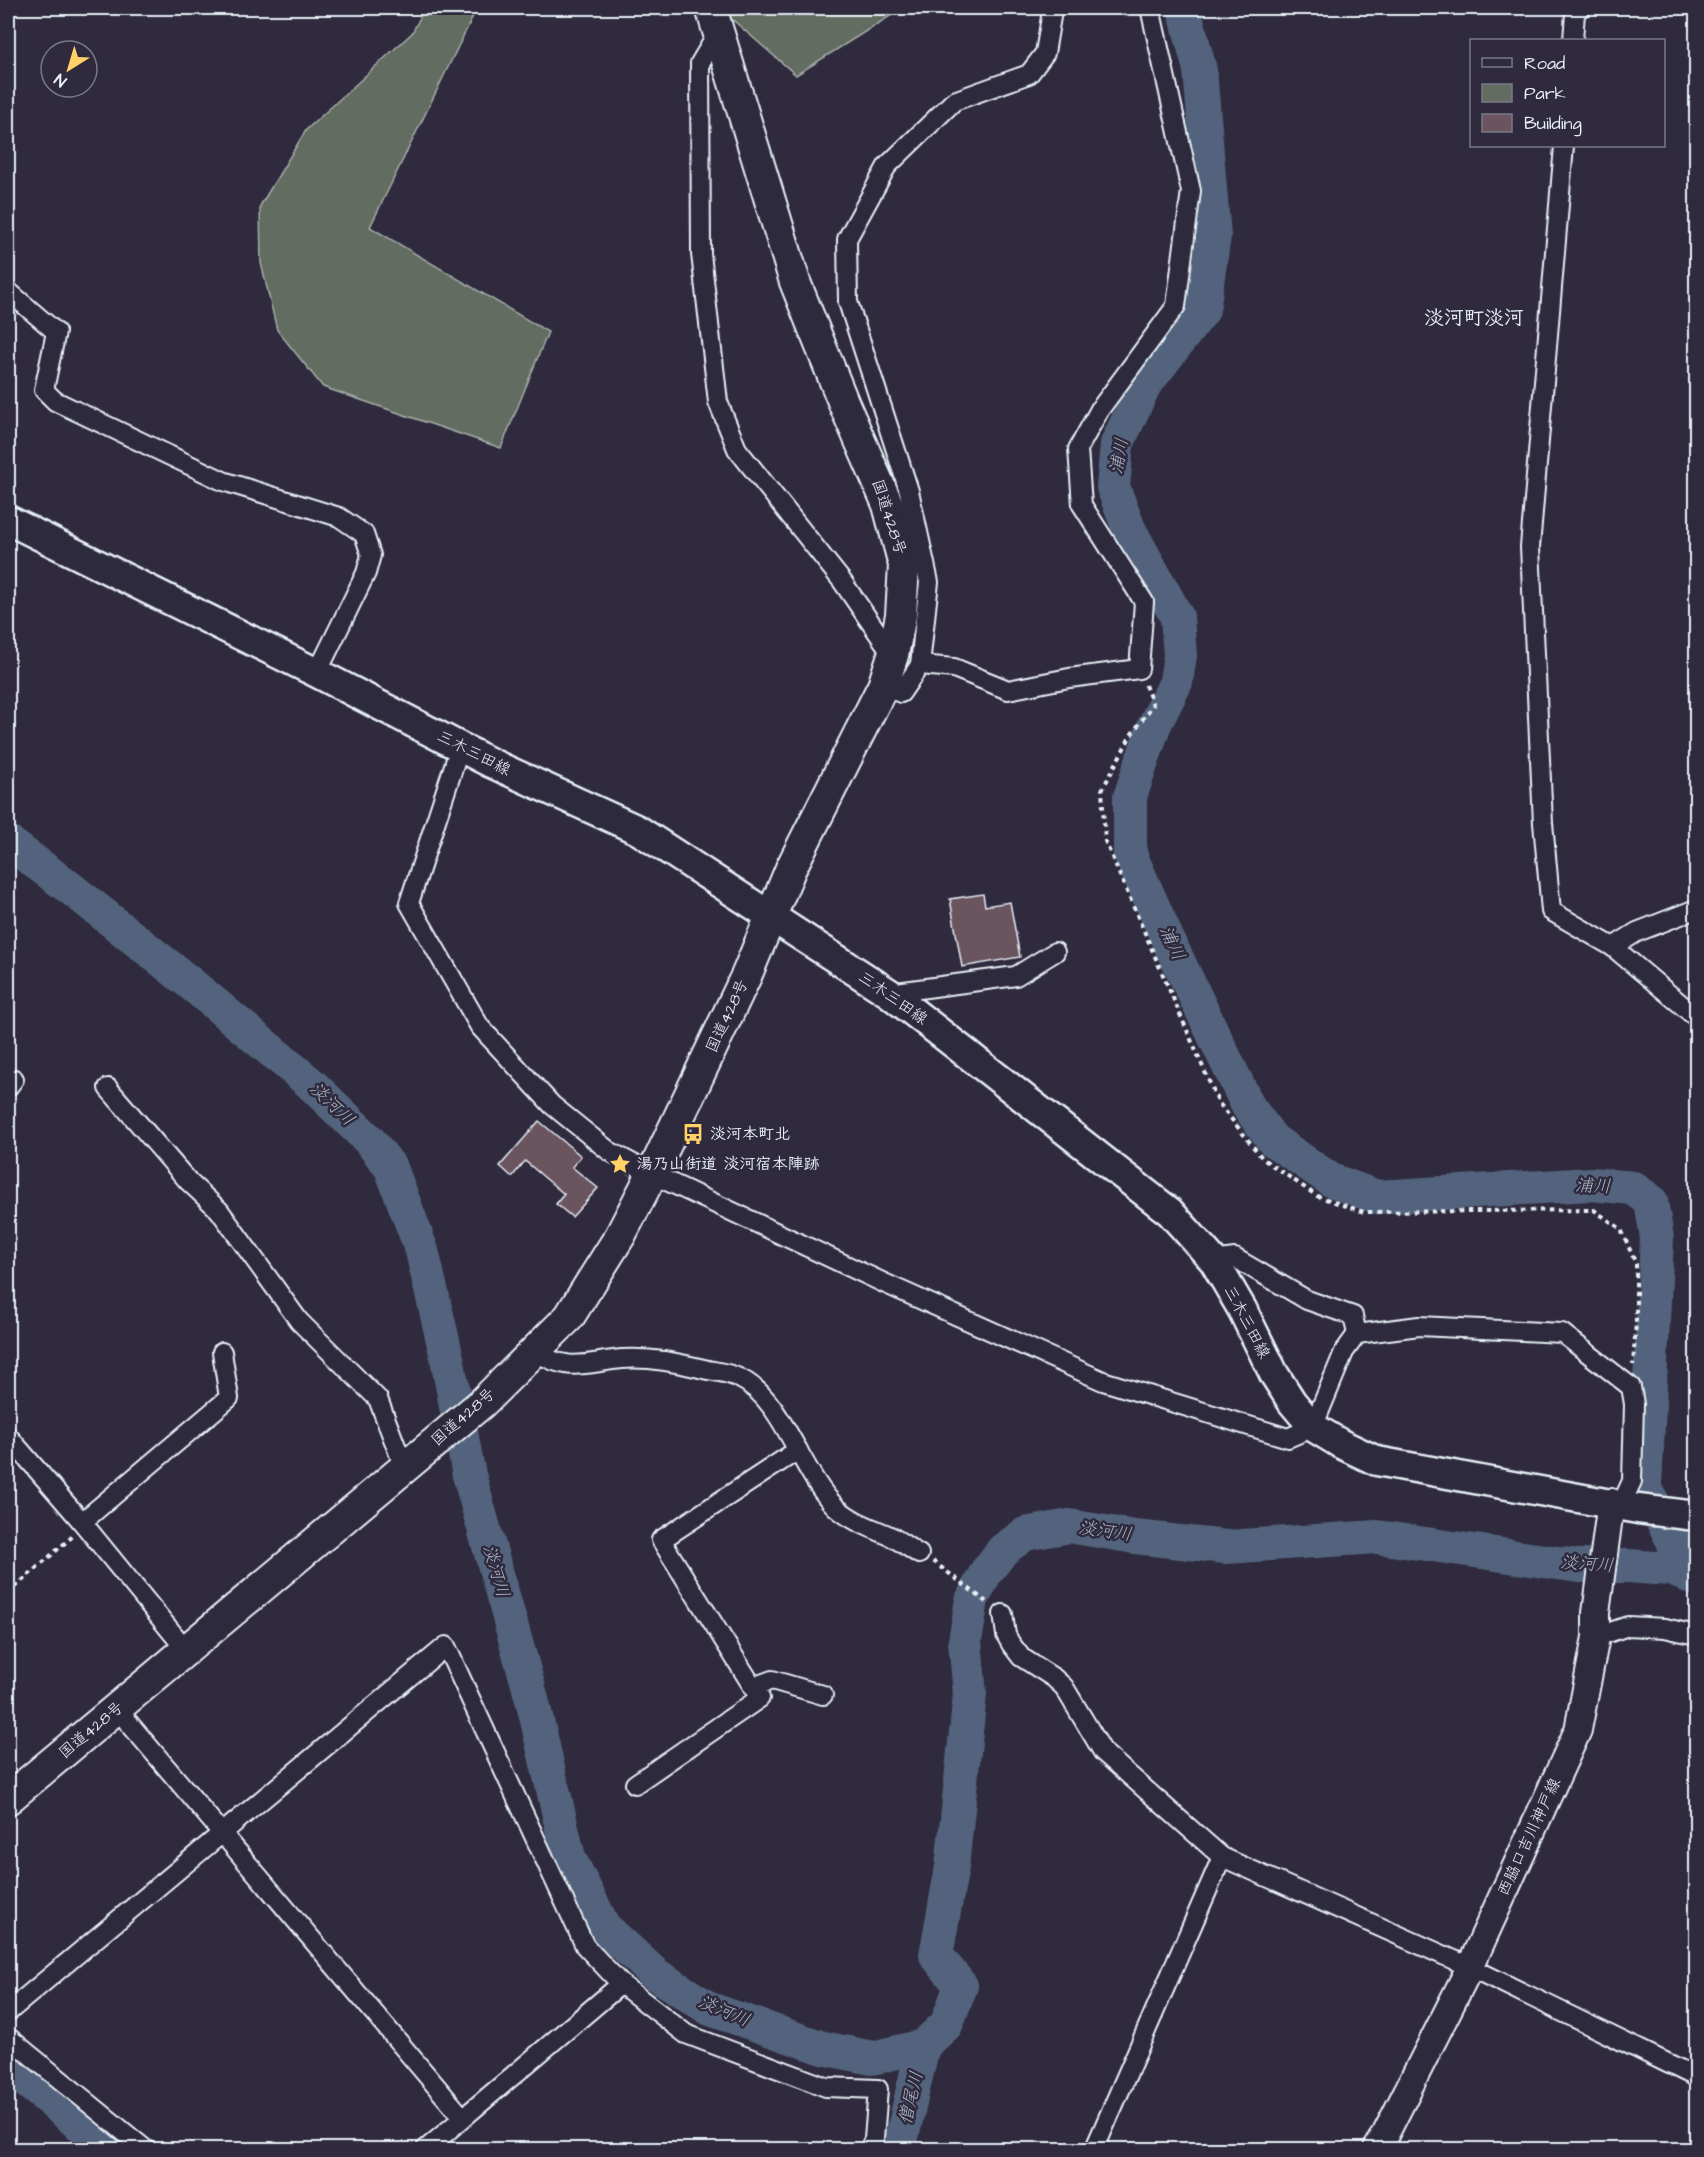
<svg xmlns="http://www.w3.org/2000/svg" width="1704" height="2157" viewBox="0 0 1704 2157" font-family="'Architects Daughter','Klee One',sans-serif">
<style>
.green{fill:#636c60;stroke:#a6aeac;stroke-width:1.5}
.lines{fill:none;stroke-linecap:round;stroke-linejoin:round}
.river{stroke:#52647d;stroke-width:34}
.building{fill:#6b545f;stroke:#e8f1f8;stroke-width:1.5}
.minor-casing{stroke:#e8f1f8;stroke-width:22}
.secondary-casing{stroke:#e8f1f8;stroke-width:30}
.primary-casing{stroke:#e8f1f8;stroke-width:33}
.trunk-casing{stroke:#e8f1f8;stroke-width:34}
.path{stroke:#e8f1f8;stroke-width:4;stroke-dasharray:4.5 4.5;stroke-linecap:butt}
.minor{stroke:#2f2a3d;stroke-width:18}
.secondary{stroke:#2f2a3d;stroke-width:26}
.primary{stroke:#2f2a3d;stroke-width:28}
.trunk{stroke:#2f2a3d;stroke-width:30}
.labels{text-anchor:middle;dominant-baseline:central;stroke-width:5;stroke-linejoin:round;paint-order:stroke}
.street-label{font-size:16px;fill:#e8f1f8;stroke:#2f2a3d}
.poi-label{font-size:16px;font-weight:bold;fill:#e8f1f8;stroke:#2f2a3d;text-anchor:start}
.water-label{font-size:18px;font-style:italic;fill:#acb9c7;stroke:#2f2a3d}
.quarter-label{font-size:20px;font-weight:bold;fill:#e8f1f8;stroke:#2f2a3d}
</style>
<rect width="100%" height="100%" fill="#2f2a3d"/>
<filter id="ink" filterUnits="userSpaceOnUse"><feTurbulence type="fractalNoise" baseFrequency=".0167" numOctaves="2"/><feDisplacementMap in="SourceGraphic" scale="12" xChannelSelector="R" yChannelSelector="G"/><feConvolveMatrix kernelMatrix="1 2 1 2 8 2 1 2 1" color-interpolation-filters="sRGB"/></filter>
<g filter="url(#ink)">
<g class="green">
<polygon points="425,8 477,8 370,227 548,332 501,448 323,387 277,330 261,263 260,206 306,130 412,33"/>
<polygon points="719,8 903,8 796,75"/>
</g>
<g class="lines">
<g class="river">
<polyline points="1184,8 1200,70 1214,236 1203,310 1144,386 1117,444 1113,487 1129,529 1177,617 1180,655 1176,682 1154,726 1130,797 1130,854 1168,940 1248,1106 1273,1140 1331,1180 1377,1197 1591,1184 1633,1188 1651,1201 1657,1238 1645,1487 1673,1541 1679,1561 1677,1571"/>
<polyline points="8,842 74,891 190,983 310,1083 369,1140 391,1168 422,1251 447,1358 469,1475 532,1699 569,1858 604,1927 655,1974 710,2009 823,2048 872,2058 923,2046 946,2025 961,1986 936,1955 952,1867 970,1694 965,1641 972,1600 986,1572 1003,1550 1025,1534 1069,1526 1135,1537 1226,1547 1377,1537 1579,1566 1627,1566 1670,1569 1696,1579"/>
<polyline points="8,2066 111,2150"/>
<polyline points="899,2150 923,2046"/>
</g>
</g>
<g class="building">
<polygon points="983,894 985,906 1010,902 1020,957 962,967 950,899"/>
<polygon points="539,1121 581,1156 572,1167 598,1188 572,1217 556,1204 564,1194 525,1161 512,1177 500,1166"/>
</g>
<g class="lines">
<defs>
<g id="minor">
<polyline points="719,31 700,63 701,254 718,402 737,449 842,581 893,655"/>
<polyline points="1573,40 1575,13 1580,8"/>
<polyline points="1564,146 1530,547 1543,823 1551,911 1613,947 1696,1017"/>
<polyline points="8,291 56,332 44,390 55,401 223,481 339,517 364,534 371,555 366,573 317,673"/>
<polyline points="920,665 954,668 1008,690 1069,678 1139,669 1144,602 1082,505 1078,449 1100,409 1176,306 1191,191 1150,8"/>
<polyline points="883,686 901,693 920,665 929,582 909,491 848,302 847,239 887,166 954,101 1029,74 1045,53 1051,17 1050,8"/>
<polyline points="460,747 409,903 480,1027 552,1105 609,1151 652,1174 884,1283 1103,1381 1288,1438 1313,1427 1344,1352 1357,1334 1419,1326 1562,1333 1631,1387 1634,1404 1632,1481 1621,1505"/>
<polyline points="1613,947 1637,932 1696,909"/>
<polyline points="889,993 1016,976 1055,952"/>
<polyline points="8,1087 14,1079"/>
<polyline points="108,1088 189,1182 219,1210 299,1321 378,1399 404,1467"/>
<polyline points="1214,1261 1235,1258 1307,1300 1353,1316 1357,1334"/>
<path d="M535 1351C569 1374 587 1362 622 1359 652 1357 679 1363 708 1370 718 1372 729 1373 739 1378 783 1398 801 1474 836 1507 851 1521 870 1527 888 1535 899 1540 909 1548 919 1554"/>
<polyline points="8,1436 82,1522 187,1651"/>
<polyline points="82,1522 229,1398 222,1352"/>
<polyline points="1003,1614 1006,1635 1011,1644 1021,1657 1054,1678 1064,1687 1103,1752 1222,1857 1470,1967 1696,2077"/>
<polyline points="1596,1637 1628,1626 1665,1628 1696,1635"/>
<polyline points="753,1687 772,1680 823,1695"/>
<polyline points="117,1709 463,2118 425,2150"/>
<polyline points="635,1784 760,1698 661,1540 798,1450"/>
<polyline points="8,2012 446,1646 585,1946 621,1984 686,2034 826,2087 878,2089 874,2139 869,2150"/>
<polyline points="8,2037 146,2150"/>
<polyline points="463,2118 621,1984"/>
<polyline points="1094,2150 1222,1857"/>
</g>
<polyline id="secondary" points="1376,2150 1383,2139 1470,1967 1578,1730 1596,1637 1596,1613 1611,1502"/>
<polyline id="primary" points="8,520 317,673 491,763 638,830 889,993 1170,1212 1214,1261 1242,1309 1274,1374 1292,1402 1313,1427 1341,1444 1377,1461 1638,1509 1696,1516"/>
<polyline id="trunk" points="8,1799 482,1403 569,1317 620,1236 652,1174 747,974 791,868 883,686 893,655 901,615 904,565 888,505 844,404 795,282 711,8"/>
</defs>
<use href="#minor" class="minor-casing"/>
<use href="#secondary" class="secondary-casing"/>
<use href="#primary" class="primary-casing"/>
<use href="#trunk" class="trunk-casing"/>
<g class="path">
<polyline points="1145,685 1153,705 1131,735 1102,790 1105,841 1218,1102 1263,1159 1317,1196 1364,1212 1594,1210 1621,1229 1636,1264 1636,1322 1633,1365"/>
<polyline points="933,1561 989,1604"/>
<polyline points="8,1593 73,1536"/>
</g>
<use href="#minor" class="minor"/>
<use href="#secondary" class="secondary"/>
<use href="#primary" class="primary"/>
<use href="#trunk" class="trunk"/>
</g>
</g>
<defs>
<symbol id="bus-bare" viewBox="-9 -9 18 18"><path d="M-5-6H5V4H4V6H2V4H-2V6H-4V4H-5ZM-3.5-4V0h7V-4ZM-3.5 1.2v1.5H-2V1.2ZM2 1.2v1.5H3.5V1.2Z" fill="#ffd166" stroke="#2f2a3d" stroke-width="2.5" paint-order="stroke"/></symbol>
<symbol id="sight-bare" viewBox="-9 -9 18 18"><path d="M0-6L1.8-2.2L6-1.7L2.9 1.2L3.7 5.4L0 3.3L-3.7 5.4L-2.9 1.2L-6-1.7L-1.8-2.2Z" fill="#ffd166" stroke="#2f2a3d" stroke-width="2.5" paint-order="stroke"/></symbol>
</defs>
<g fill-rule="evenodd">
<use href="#bus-bare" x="678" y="1119" width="30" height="30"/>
<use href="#sight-bare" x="605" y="1149" width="30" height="30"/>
</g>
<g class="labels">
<g class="street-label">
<text transform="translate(889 517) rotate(72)">国道428号</text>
<text transform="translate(474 753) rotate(27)">三木三田線</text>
<text transform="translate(893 998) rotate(35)">三木三田線</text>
<text transform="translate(727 1016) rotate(-65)">国道428号</text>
<text transform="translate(1247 1322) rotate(62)">三木三田線</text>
<text transform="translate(463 1417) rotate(-41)">国道428号</text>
<text transform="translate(91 1730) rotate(-40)">国道428号</text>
<text transform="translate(1529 1837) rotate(-65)">西脇口吉川神戸線</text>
</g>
<g class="poi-label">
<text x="710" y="1134">淡河本町北</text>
<text x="637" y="1164">湯乃山街道 淡河宿本陣跡</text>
</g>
<g class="water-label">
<text transform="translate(1119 456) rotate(-79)">浦川</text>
<text transform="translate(1172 943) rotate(65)">浦川</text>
<text transform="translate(332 1104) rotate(44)">淡河川</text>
<text transform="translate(1593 1186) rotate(2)">浦川</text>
<text transform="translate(1105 1531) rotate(8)">淡河川</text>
<text transform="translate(1587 1564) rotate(4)">淡河川</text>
<text transform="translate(496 1571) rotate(74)">淡河川</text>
<text transform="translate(724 2011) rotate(23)">淡河川</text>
<text transform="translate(911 2098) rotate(-77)">僧尾川</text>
</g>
<g class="quarter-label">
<text x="1474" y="318">淡河町淡河</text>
</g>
</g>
<rect width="1704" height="2157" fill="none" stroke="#2f2a3d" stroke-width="30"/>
<rect x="15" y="15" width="1674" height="2127" fill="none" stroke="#e8f1f8" stroke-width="2" filter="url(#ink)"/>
<rect x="1470" y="39" width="195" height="108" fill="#2f2a3d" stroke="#797a88" stroke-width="1.5"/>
<rect x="1482" y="58" width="30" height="9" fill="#2f2a3d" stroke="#797a88" stroke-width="1.5"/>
<text x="1524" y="69" font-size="18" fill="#e8f1f8">Road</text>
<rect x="1482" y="84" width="30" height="18" fill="#636c60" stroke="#797a88" stroke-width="1.5"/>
<text x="1524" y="99" font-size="18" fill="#e8f1f8">Park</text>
<rect x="1482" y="114" width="30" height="18" fill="#6b545f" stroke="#797a88" stroke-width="1.5"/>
<text x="1524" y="129" font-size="18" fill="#e8f1f8">Building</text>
<g transform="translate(69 69) rotate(217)"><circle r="28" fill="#2f2a3d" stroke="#797a88" stroke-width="1.5"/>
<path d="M0-4.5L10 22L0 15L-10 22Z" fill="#ffd166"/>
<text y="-9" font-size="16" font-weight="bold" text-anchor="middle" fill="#e8f1f8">N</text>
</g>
</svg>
